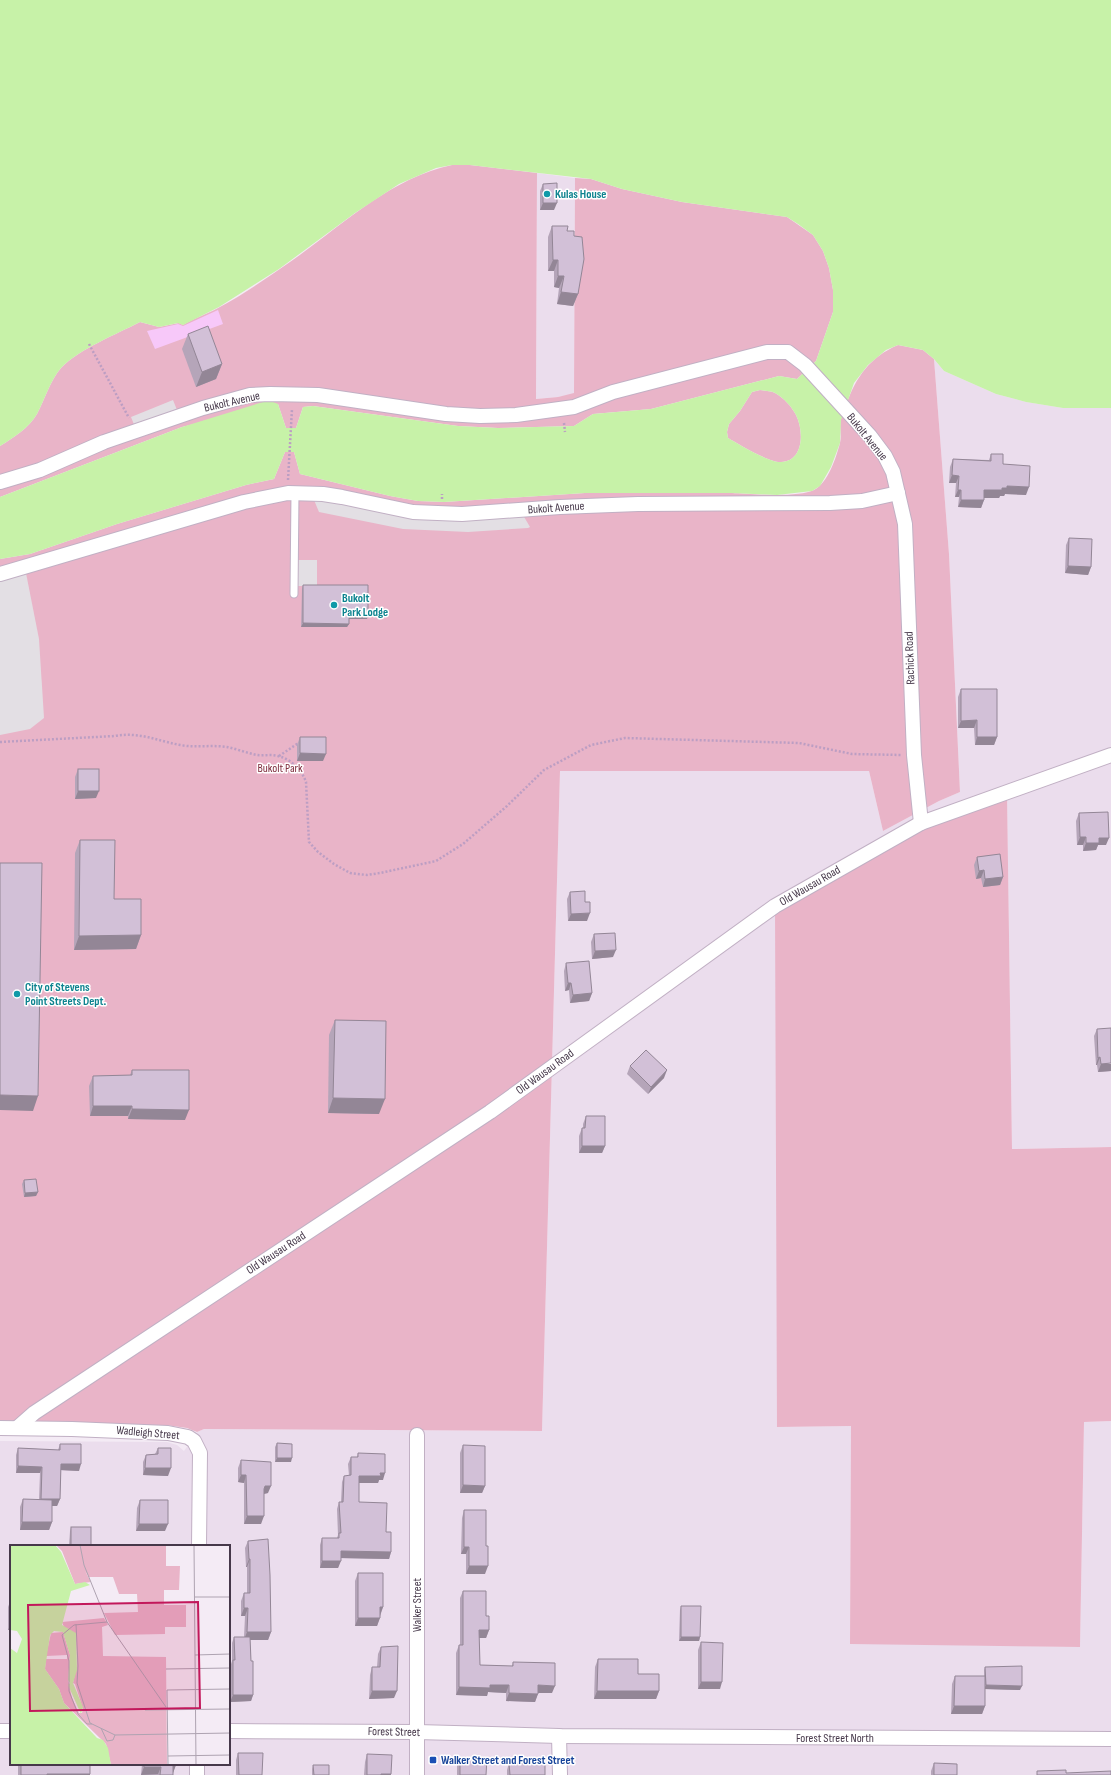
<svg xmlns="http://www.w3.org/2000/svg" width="1111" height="1775" viewBox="0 0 1111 1775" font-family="'Sofia Sans Condensed',sans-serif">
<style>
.residential{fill:#ebdded;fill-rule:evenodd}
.green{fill:#e9b4c8}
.sand{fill:#f7c8f9}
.parking{fill:#e3dfe4}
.water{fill:#c7f2a8;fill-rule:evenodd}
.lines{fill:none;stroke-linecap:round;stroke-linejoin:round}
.lane-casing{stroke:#c1b0c4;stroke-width:9}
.street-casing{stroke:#c1b0c4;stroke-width:16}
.path{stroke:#bc9ec3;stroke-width:2.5;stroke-dasharray:2 2;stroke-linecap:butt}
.lane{stroke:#fff;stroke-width:7}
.street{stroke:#fff;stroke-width:14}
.wall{fill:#b5a5b9}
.shaded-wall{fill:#938696}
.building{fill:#d2c0d7;stroke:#938696}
.culture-dot{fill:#0f9aa8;stroke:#fff;stroke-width:1.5}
.transit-dot{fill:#1a4fb4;stroke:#fff;stroke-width:1.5}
.labels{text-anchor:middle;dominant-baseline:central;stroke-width:3;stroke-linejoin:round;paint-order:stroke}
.culture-label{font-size:12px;font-weight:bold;fill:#0d838f;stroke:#fff;text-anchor:start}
.street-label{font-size:12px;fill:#46384a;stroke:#fff}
.park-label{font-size:12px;fill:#7d2a3b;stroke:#fff}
.transit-label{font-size:12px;font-weight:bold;fill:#164399;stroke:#fff;text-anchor:start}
.inset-road{fill:none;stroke:#aea3b1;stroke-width:1}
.view{fill:#c2185b;fill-opacity:0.15;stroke:#c2185b;stroke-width:2}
.inset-edge{fill:none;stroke:#46384a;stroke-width:2}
</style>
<rect width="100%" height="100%" fill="#f4ebf5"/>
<g class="residential">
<polygon points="537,173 575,178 574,394 558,397 536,399"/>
<path d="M934 359 944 371 996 394 1026 402 1063 408H1111V1147L1012 1149 1007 792 921 823 777 1427 851 1426 850 1643 1080 1647 1084 1422 1111 1421V1775H0V1441L167 1442 177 1445 184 1451 197 1432 204 1429 542 1431 560 771H869L883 831 939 801 960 792 949 554ZM11 1546H229V1764H11Z"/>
</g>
<g class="green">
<path d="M452 165H470L537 173 536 399 558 397 574 393 575 178 591 179 622 189 682 202 787 217 813 235 823 251 829 268 833 290V312L816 361 797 379 779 376 651 409 593 414 574 426 498 428 458 426 313 406 303 407 296 428H286L278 404 182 427 0 497V446C13 438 29 428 37 414 45 399 50 381 61 368 79 349 117 334 140 322L159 327 179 323 183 325C194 318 207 314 218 308 243 295 267 278 290 262 342 226 388 179 452 165Z"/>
<path d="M898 345 923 350 934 359 949 554 960 792 939 801 883 831 869 771H560L542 1431 204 1429 197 1432 187 1428 166 1425 0 1424V559L30 554 117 524 246 485 274 479 285 452H294L300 474 390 496 418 501 444 502 585 493H732C751 494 798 498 814 490 828 483 836 458 840 443 842 435 839 427 841 419 842 414 844 409 846 405 856 377 870 357 898 345Z"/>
<path d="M760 390C765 391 771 391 775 393 784 398 792 407 796 415 804 431 804 461 781 462 770 463 738 444 728 438L727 432 729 424 740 411 752 392Z"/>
<polygon points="1007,792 1012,1149 1111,1147 1111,1421 1084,1422 1080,1647 850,1644 851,1426 777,1427 775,906 923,830"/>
</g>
<polygon class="sand" points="218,310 223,324 155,349 147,331 178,324 183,326"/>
<g class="parking">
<polygon points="173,400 177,410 135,427 131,417"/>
<polygon points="314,500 345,505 402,517 523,515 530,527 528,528 468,532 403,529 319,512"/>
<rect x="294" y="560" width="23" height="26"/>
<polygon points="25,568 39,639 44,718 30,729 0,735 0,574"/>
</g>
<path class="water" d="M0 0H1111V408H1063L1026 402 996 394 944 371 934 359 923 350 898 345 886 350 868 365 854 383 841 420 840 443 831 467 820 486 812 491 777 495 732 493H585L444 502 418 501 390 496 300 474 294 452H285L274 479 246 485 117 524 30 554 0 559V497L182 427 263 402H273L278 404 286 428H296L303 407 313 406 458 426 498 428 574 426 593 414 651 409 779 376 797 379 816 361 833 312V290L829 268 823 251 813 235 798 224 787 217 682 202 622 189 591 179 470 165H452L436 168 399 184 355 213 279 269 219 307 183 325 178 323 159 327 140 322C117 334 79 349 61 368 50 381 45 399 37 414 29 428 13 438 0 446ZM760 390C765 391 771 391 775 393 784 398 792 407 796 415 804 431 804 461 781 462 770 463 738 444 728 438L727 432 729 424 740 411 752 392Z"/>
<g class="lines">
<defs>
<polyline id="lane" points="294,594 295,493"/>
<g id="street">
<polyline points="0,482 40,470 104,442 203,408 250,395 270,394 318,395 446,414 480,416 516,415 574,407 613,392 767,352 788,352 805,365 870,436 885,456 893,472 905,524 914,755 921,823"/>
<polyline points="0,574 244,502 288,493 323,494 342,497 413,512 462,514 560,507 638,504 830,503 862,501 898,493"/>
<polyline points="0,1428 72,1429 168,1433 188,1437 194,1441 200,1453 199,1546"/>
<polyline points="17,1428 34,1413 490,1112 775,906 921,823 1111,755"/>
<polyline points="417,1435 417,1775"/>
<polyline points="0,1731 11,1731"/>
<polyline points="229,1731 417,1732 559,1736 1111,1739"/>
<polyline points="559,1736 560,1775"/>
<polyline points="197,1775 197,1764"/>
</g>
</defs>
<use href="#lane" class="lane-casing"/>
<use href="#street" class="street-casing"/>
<g class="path">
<polyline points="89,344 129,418"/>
<polyline points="564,423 565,432"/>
<polyline points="288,480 292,409"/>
<polyline points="442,499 442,494"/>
<path d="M0 742 115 736C142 731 161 743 187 746 200 747 214 745 227 747 237 749 247 753 257 755 264 756 271 754 278 756 291 759 302 770 306 782L309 842 318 852 334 864 350 873 367 875 380 873 436 861 463 844 507 806 544 770 591 745 625 738 799 743 852 754 901 755"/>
<polyline points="279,756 297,744 300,744"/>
</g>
<use href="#lane" class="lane"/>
<use href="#street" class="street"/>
</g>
<g class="wall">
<polygon points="543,184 554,210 540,210 540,191"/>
<polygon points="552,226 567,231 574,236 578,294 573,306 557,304 559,288 554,287 554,271 548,271 548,237"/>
<polygon points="188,334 222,364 216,379 196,387 182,349"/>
<polygon points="991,454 1003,464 1026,495 1005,494 1004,496 1000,496 999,498 984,498 984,500 981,508 958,507 959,497 955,497 956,483 949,483 950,467 953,459 989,460"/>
<polygon points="1069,538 1091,567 1088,575 1065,573 1066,545"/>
<polygon points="303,585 368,616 367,619 349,619 349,624 347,627 301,627 302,589"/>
<polygon points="961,689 997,737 994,745 975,745 974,728 958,728 958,697"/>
<polygon points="300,737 323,761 297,761 297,745"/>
<polygon points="78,769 96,798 75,799 75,777"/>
<polygon points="1079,813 1106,845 1098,845 1096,850 1083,851 1083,845 1077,845 1076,821"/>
<polygon points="80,840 114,899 141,935 136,949 74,950 75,853"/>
<polygon points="977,857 1003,877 1000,885 983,887 981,878 976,879 974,865"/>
<polygon points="570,892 585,902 587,921 568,921 567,899"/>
<polygon points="594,934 613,957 592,959 591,942"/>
<polygon points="566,963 592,993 589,1001 570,1003 569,990 565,991 564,971"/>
<polygon points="335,1020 379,1114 328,1113 329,1035"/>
<polygon points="1097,1029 1111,1071 1098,1072 1097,1065 1096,1065 1094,1036"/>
<polygon points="630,1066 664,1078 648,1094 627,1074"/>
<polygon points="132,1070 185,1120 128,1119 128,1116 90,1116 89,1086 93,1076 130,1075"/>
<polygon points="586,1116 605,1146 602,1153 579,1153 579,1136 582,1128 583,1128 583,1124"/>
<polygon points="24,1180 38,1192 36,1196 24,1197 22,1184"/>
<polygon points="277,1443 291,1462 275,1462 275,1447"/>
<polygon points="60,1444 79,1471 61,1470 60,1499 57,1506 52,1506 52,1522 49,1530 20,1530 20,1507 23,1499 39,1500 40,1473 16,1473 16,1455 18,1448 58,1450"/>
<polygon points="463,1445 485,1486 482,1493 460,1493 460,1453"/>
<polygon points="158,1448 168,1476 143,1475 143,1462 146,1455 155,1454"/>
<polygon points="358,1453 383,1480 379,1480 378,1483 359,1483 359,1502 386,1532 391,1552 389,1559 341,1558 338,1568 320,1568 320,1545 322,1538 337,1538 338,1535 337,1509 339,1502 341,1502 342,1482 344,1476 349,1476 348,1464 351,1457 357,1457"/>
<polygon points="241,1460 268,1493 264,1494 261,1524 244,1524 244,1483 238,1482 238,1468"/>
<polygon points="140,1500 165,1531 136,1531 137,1508"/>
<polygon points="464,1510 485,1574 466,1574 466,1554 461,1554 462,1518"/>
<polygon points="71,1527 91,1546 69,1546 70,1531"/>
<polygon points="248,1541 271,1632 268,1640 250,1640 251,1661 253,1695 251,1701 230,1702 230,1667 232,1661 232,1643 234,1637 244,1637 245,1616 241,1616 241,1601 244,1593 247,1593 247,1567 246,1567 245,1548"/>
<polygon points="358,1573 383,1607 377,1626 355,1626 355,1581"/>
<polygon points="463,1591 486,1616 489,1630 486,1638 479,1638 480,1665 512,1666 513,1662 552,1693 538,1693 535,1702 506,1701 506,1693 488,1692 487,1696 456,1695 456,1653 459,1645 460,1645 460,1598"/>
<polygon points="11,1599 11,1630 8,1630 8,1607"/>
<polygon points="681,1606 700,1637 699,1641 679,1641 680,1610"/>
<polygon points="701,1642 720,1689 698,1689 698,1650"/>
<polygon points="381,1647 394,1698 369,1699 370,1675 372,1667 377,1667 378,1654"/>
<polygon points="598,1659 638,1674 659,1691 656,1699 594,1699 595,1667"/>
<polygon points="985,1667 1020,1690 985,1689 985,1706 982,1714 951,1714 952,1684 955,1676 984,1676 984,1670"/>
<polygon points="238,1753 262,1775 236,1775 236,1760"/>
<polygon points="367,1754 391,1775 364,1775 365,1762"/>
<polygon points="460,1758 486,1775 457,1775 457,1766"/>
<polygon points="509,1763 545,1775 507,1775 507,1770"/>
<polygon points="934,1763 957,1775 931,1775 931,1771"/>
<rect x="18" y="1764" width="72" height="11"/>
<polygon points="142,1764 176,1764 173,1773 173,1775 141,1775"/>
<polygon points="313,1765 329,1775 312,1775 312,1769"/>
</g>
<g class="shaded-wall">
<polygon points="543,203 557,203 554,210 540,210"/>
<polygon points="553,260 558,260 554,271 548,271"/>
<polygon points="558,276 564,276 559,288 554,287"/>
<polygon points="561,292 578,294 573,306 557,304"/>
<polygon points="222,364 216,379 196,387 202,372"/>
<polygon points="952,475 959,476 956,483 949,483"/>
<polygon points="1007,486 1029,487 1026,495 1005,494 1004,496 1000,496 999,498 982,498 984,490 1002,488"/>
<polygon points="958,490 961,490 959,497 955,497"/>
<polygon points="961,500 984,500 981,508 958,507"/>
<polygon points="1068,566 1091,567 1088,575 1065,573"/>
<polygon points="349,615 368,616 367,619 347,619"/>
<polygon points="303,623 349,624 347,627 301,627"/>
<polygon points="977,720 974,728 958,728 961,721"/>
<polygon points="977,737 997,737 994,745 975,745"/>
<polygon points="300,753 326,754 323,761 297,761"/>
<polygon points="78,791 99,791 96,798 75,799"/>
<polygon points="1080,837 1086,837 1083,845 1077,845"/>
<polygon points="1099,838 1109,838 1106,845 1098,845 1096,850 1083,851 1086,843"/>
<polygon points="984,870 981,878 976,879 979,871"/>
<polygon points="1003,877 1000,885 983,887 985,879"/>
<polygon points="590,913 587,921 568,921 571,914"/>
<polygon points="141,935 136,949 74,950 79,936"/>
<polygon points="616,950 613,957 592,959 595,951"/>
<polygon points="568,983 571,983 569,990 565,991"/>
<polygon points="592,993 589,1001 570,1003 573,995"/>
<polygon points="1100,1057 1097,1065 1096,1065 1098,1058"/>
<polygon points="1101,1064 1111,1064 1111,1071 1098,1072"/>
<polygon points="667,1070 664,1078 648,1094 651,1087"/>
<polygon points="0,1095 38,1096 33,1111 0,1110"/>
<polygon points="333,1098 385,1099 379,1114 328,1113"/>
<polygon points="93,1106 132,1106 128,1116 90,1116"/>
<polygon points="132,1109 189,1110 185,1120 128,1119"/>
<polygon points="582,1146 605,1146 602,1153 579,1153"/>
<polygon points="38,1192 36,1196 24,1197 25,1193"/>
<polygon points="277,1458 292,1458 291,1462 275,1462"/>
<polygon points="61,1464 81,1464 79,1471 59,1470"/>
<polygon points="18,1466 42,1467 40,1473 16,1473"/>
<polygon points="145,1468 171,1468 168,1476 143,1475"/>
<polygon points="380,1473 385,1473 383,1480 379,1480 378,1483 356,1483 359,1476"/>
<polygon points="241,1475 246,1475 244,1483 238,1482"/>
<polygon points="463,1485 485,1486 482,1493 460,1493"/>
<polygon points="265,1486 271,1486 268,1493 263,1494 261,1496"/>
<polygon points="41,1499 60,1499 57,1506 39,1506"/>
<polygon points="247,1516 264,1516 261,1524 244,1524"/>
<polygon points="22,1522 52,1522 49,1530 20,1530"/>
<polygon points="139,1524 168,1524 165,1531 136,1531"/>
<polygon points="464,1547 469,1547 466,1554 461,1554"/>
<polygon points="341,1551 391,1552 389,1559 338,1558"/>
<polygon points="249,1559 250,1559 247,1567 246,1567"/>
<polygon points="322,1561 341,1561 338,1568 320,1568"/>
<polygon points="469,1566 488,1566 485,1574 466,1574"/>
<polygon points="380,1607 383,1607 380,1615"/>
<polygon points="244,1608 248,1608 245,1616 241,1616"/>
<polygon points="358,1618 380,1618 377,1626 355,1626"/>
<polygon points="11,1623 11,1630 8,1630"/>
<polygon points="479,1630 489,1630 486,1638 476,1638"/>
<polygon points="247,1632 271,1632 268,1640 244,1640"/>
<polygon points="681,1637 700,1637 699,1641 679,1641"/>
<polygon points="701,1682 722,1682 720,1689 698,1689"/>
<polygon points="490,1685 509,1685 506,1693 488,1692 487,1696 456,1695 459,1687"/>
<polygon points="538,1685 555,1686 552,1693 536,1693"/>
<polygon points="986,1685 1022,1686 1020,1690 984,1689"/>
<polygon points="372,1691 397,1691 394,1698 369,1699"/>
<polygon points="597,1691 659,1691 656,1699 594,1699"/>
<polygon points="509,1693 538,1694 535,1702 506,1701"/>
<polygon points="233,1695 253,1695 251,1701 230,1702"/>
<polygon points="954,1706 985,1706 982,1714 951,1714"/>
<polygon points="173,1765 176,1765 173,1773 170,1773"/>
<polygon points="144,1767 161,1767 158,1774 141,1775"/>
<polygon points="47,1774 90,1774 90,1775 46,1775"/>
<rect x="381" y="1774" width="10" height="1"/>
</g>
<g class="building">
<polygon points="557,183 557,203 543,203 543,184"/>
<polygon points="552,226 568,226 567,231 574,231 574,236 582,237 584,259 578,294 561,292 564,276 558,276 558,260 553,260"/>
<polygon points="208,326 222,364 202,372 188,334"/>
<polygon points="991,454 1003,454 1003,464 1030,466 1029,487 1007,486 1007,488 1002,488 1002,490 984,490 984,500 961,500 961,490 958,490 959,476 952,475 953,459 991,461"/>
<polygon points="1069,538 1092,539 1091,567 1068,566"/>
<polygon points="303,585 368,585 368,616 349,615 349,624 303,623"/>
<polygon points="961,689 997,689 997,737 977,737 977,720 961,721"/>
<polygon points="300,737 326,737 326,754 300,753"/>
<rect x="78" y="769" width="21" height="22"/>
<polygon points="1108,812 1109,838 1099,838 1099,843 1086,843 1086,837 1080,837 1079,813"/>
<polygon points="80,840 115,840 114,899 141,899 141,935 79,936"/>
<polygon points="1000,854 1003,877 985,879 984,870 979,871 977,857"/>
<polygon points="0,863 42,863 38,1096 0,1095"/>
<polygon points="585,891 585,902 590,902 590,913 571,914 570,892"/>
<polygon points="615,933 616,950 595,951 594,934"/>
<polygon points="589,961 592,993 573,995 571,983 568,983 566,963"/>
<polygon points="335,1020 386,1021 385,1099 333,1098"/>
<polygon points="1111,1028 1111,1063 1101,1064 1100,1057 1098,1058 1097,1029"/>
<polygon points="646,1050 667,1070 651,1087 630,1066"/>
<polygon points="132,1070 189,1070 189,1110 132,1109 132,1106 93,1106 93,1076 132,1075"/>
<polygon points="586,1116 605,1116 605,1146 582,1146 582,1128 585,1128"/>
<polygon points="36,1179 38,1192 25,1193 24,1180"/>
<polygon points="277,1443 292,1444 292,1458 277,1458"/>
<polygon points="60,1444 81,1444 81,1464 61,1464 60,1499 41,1499 42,1467 18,1466 18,1448 60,1450"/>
<polygon points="463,1445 485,1446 485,1486 463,1485"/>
<polygon points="158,1448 171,1448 171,1468 145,1468 146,1455 158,1454"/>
<polygon points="358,1453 385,1454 385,1473 380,1473 381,1476 359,1476 359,1502 387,1503 386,1532 391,1532 391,1552 341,1551 341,1561 322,1561 322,1538 339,1538 339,1533 341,1533 339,1502 343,1502 344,1476 351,1475 351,1457 358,1457"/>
<polygon points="241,1460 271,1462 271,1486 265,1486 264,1489 264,1516 247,1516 246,1475 241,1475"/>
<polygon points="23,1499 52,1500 52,1522 22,1522"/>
<polygon points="140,1500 168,1500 168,1524 139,1524"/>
<polygon points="464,1510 486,1510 486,1546 488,1546 488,1566 469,1566 469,1547 464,1547"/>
<rect x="71" y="1527" width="20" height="19"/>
<polygon points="268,1539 270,1575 271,1632 247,1632 248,1608 244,1608 244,1593 250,1593 250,1559 249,1559 248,1541"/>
<polygon points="358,1573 383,1573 383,1607 380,1607 380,1618 358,1618"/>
<polygon points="463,1591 486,1591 486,1616 489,1616 489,1630 479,1630 480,1665 513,1666 513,1662 555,1663 555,1686 538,1685 538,1694 509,1693 509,1685 490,1685 490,1688 459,1687 459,1645 463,1645"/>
<polygon points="681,1606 701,1606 700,1637 681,1637"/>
<polygon points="234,1637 250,1637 251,1661 253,1661 253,1695 233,1695 233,1660 235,1660"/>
<polygon points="701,1642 723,1643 722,1682 701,1682"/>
<polygon points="398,1646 397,1691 372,1691 372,1667 380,1667 381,1647"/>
<polygon points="598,1659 638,1659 638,1674 659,1674 659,1691 597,1691"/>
<polygon points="1022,1666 1022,1686 986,1685 985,1667"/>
<polygon points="955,1676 985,1676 985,1706 954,1706"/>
<polygon points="238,1753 263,1753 262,1775 239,1775"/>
<polygon points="367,1754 392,1755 391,1774 381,1774 381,1775 367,1775"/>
<polygon points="460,1758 487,1758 486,1775 460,1775"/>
<polygon points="509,1763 545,1764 545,1775 510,1775"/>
<polygon points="934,1763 957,1764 957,1775 934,1775"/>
<polygon points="21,1764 90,1764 90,1774 47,1774 47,1775 21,1775"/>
<polygon points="144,1764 176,1764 176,1765 173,1765 173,1775 160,1775 161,1767 144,1767"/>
<polygon points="313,1765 329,1765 329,1775 314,1775"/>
<polygon points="1066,1770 1066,1773 1111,1771 1111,1775 1037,1775 1037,1771"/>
</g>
<g class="culture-dot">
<circle cx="547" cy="194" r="4"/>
<circle cx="334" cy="605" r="4"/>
<circle cx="17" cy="994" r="4"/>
</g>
<rect class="transit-dot" x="429" y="1756" width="8" height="8" rx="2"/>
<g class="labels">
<g class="culture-label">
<text x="555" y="194">Kulas House</text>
<text x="342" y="598">Bukolt<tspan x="342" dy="14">Park Lodge</tspan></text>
<text x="25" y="987">City of Stevens<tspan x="25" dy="14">Point Streets Dept.</tspan></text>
</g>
<g class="street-label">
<text transform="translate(232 402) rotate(-13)">Bukolt Avenue</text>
<text transform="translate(867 437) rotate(51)">Bukolt Avenue</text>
<text transform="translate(556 508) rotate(-4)">Bukolt Avenue</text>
<text transform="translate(910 658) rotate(-92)">Rachick Road</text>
<text transform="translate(810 886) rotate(-30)">Old Wausau Road</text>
<text transform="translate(545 1072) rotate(-36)">Old Wausau Road</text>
<text transform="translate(276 1253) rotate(-33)">Old Wausau Road</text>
<text transform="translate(148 1433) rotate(5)">Wadleigh Street</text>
<text transform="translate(417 1605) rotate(-90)">Walker Street</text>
<text transform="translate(394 1732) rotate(1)">Forest Street</text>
<text x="835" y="1738">Forest Street North</text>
</g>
<g class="park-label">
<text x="280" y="768">Bukolt Park</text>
</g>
<g class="transit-label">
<text x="441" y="1760">Walker Street and Forest Street</text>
</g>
</g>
<g transform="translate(10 1545)">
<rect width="220" height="220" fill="#f4ebf5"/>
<path d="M46 0H156V21H170L169 45H154V60H176V82H155V89L105 90 94 68 128 67 127 49H109L103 32H79L75 26 81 37 65 39 52 6ZM94 73 98 80 92 82 93 111 156 112 157 220H101L96 199 54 158 49 144 35 124 36 114H57V110L36 111 41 88 53 87 60 110 58 135 62 153 69 168H72L73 164 65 139 63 138 67 120 66 89 54 82 52 77Z" fill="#e9b4c8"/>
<path d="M0 0H45L51 7 65 39 75 37 80 40 61 46 52 80 66 88 67 125 63 138 73 162 71 169 58 140 60 138 58 135 60 110 53 87 44 86 40 90 35 124 49 144 54 158 87 193 93 195 98 203 101 220H0V103L7 108 12 94 7 86 0 85Z" fill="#c7f2a8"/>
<path class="inset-road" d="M70 0 74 20 97 77 156 162M184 0 186 220M184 52H220M66 79 68 121 67 138 80 178 105 190 220 188M185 110 220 109M156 124 220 123M135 165 220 164M82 179H77L68 169 59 146V116L52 90 64 80 97 77M91 183 97 196 103 195 105 190M158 211 220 210M158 220 157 145 220 144"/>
<path class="view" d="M188 57 190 163 20 166 18 60Z"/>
<rect width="220" height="220" class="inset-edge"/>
</g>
</svg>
